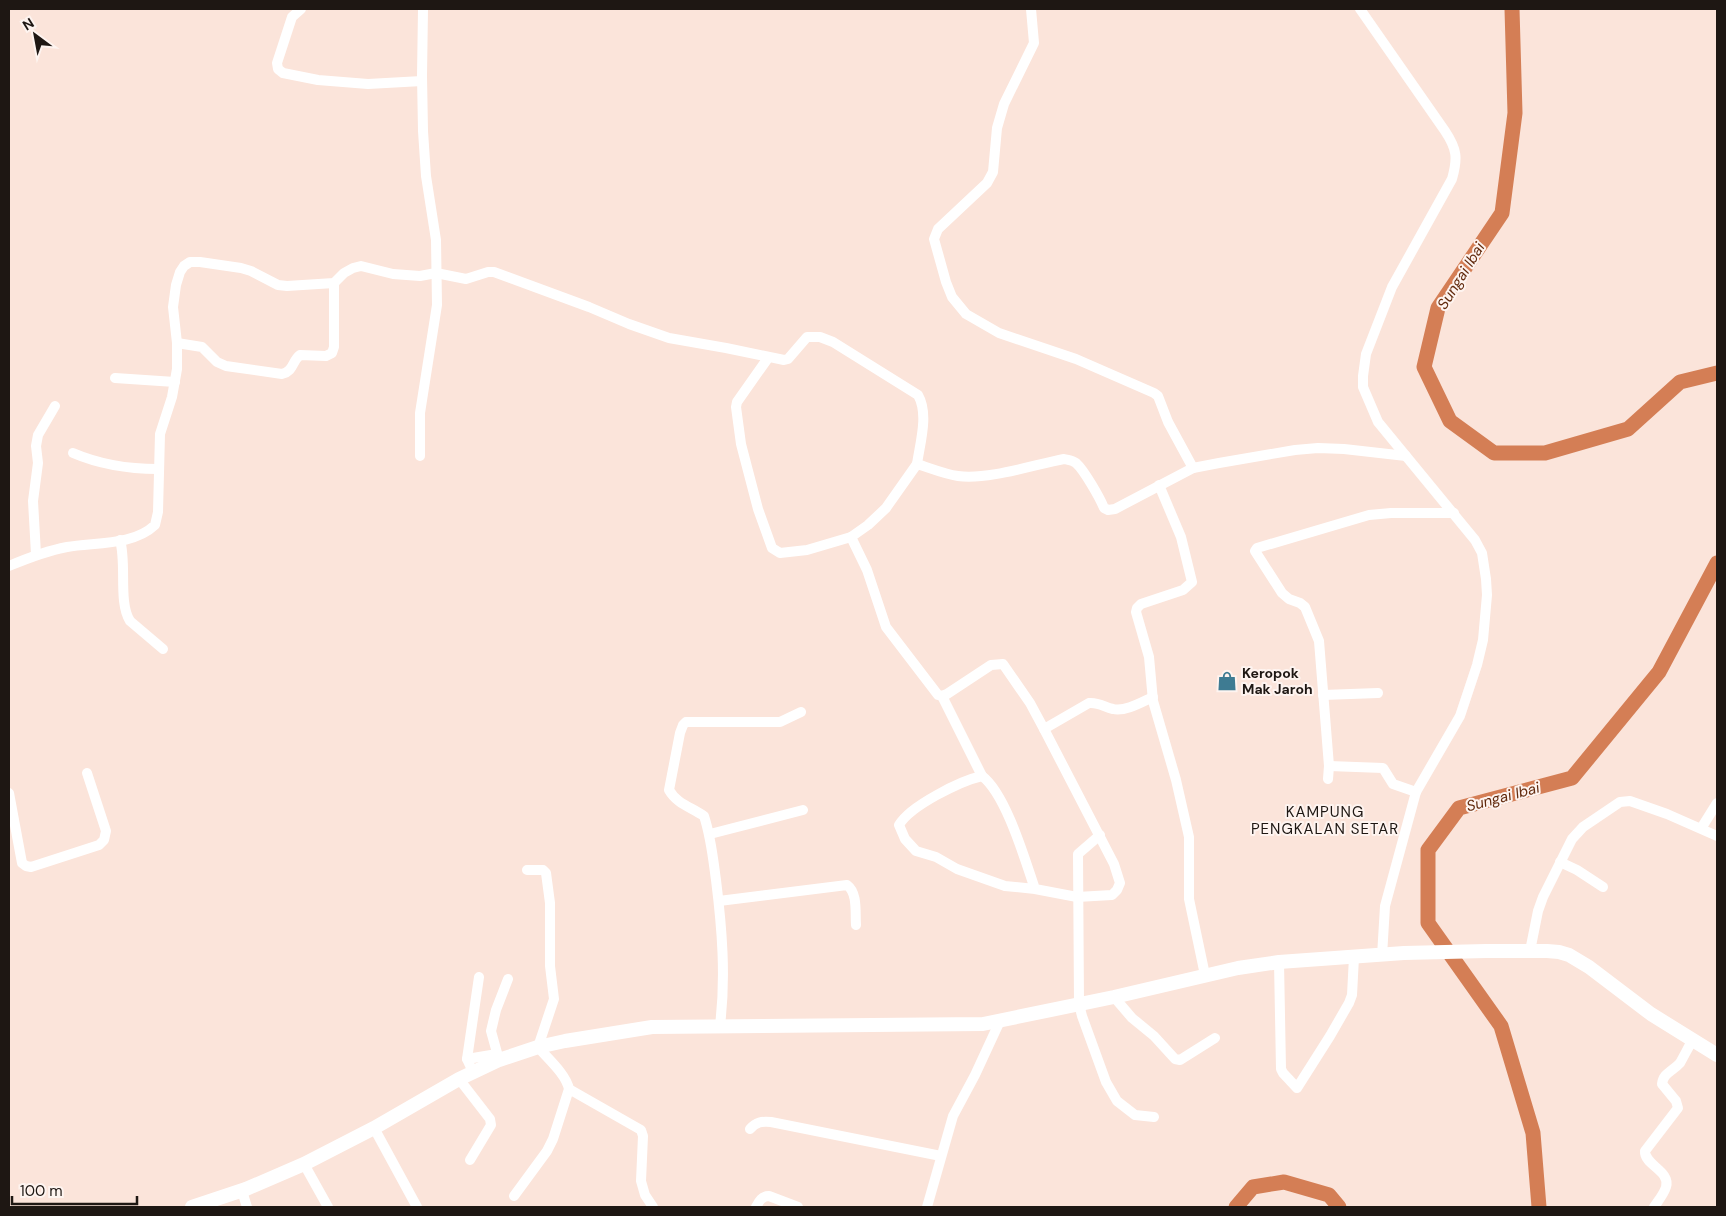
<svg xmlns="http://www.w3.org/2000/svg" width="1726" height="1216" viewBox="0 0 1726 1216" font-family="'DM Sans',sans-serif">
<style>
.lines{fill:none;stroke-linecap:round;stroke-linejoin:round}
.river{stroke:#d47e55;stroke-width:15}
.street{stroke:#fff;stroke-width:10}
.secondary{stroke:#fff;stroke-width:14}
.labels{text-anchor:middle;dominant-baseline:central;stroke-width:4;stroke-linejoin:round;paint-order:stroke}
.poi-label{font-size:14px;font-weight:bold;fill:#1e1713;stroke:#fef4f0;text-anchor:start}
.water-label{font-size:15px;font-style:italic;fill:#632b0e;stroke:#fef4f0}
.neighbourhood-label{font-size:15px;letter-spacing:1px;fill:#1e1713;stroke:#fef4f0}
</style>
<rect width="100%" height="100%" fill="#fbe4da"/>
<g class="lines">
<g class="river">
<polyline points="1512,9 1515,113 1502,213 1438,308 1424,367 1450,421 1494,453 1545,453 1628,429 1680,382 1717,373"/>
<polyline points="1236,1207 1253,1187 1284,1182 1329,1195 1339,1207"/>
<polyline points="1539,1207 1533,1133 1501,1026 1428,923 1428,850 1459,808 1572,778 1659,672 1717,563"/>
</g>
<g class="street">
<polyline points="301,9 292,17 277,63 278,69 283,73 318,80 368,84 422,81"/>
<polyline points="1031,9 1034,43 1004,104 997,128 993,172 987,183 938,229 934,239 946,282 952,297 966,314 999,333 1076,359 1154,393 1158,396 1168,422 1193,468"/>
<path d="M1360 9 1445 131C1457 149 1458 158 1452 179L1392 287 1366 354 1363 376V387L1378 422 1475 540 1482 553 1486 579 1487 595 1483 640 1477 665 1460 716 1416 792 1385 906 1382 956"/>
<path d="M177 343 202 347 217 362 226 366 282 374C294 371 292 361 300 355L326 356 332 353 334 347V283"/>
<polyline points="768,358 737,402 736,407 741,444 758,509 772,548 780,553 807,550 851,537"/>
<polyline points="115,378 175,382"/>
<path d="M73 453C101 465 128 469 158 469"/>
<polyline points="420,456 420,413 437,305 436,240 426,176 423,131 422,76 423,9"/>
<polyline points="1159,485 1181,537 1192,582 1183,590 1141,604 1137,608 1136,612 1149,657 1153,701 1176,780 1189,837 1189,899 1205,975"/>
<path d="M120 540C127 564 118 602 130 621L163 649"/>
<polyline points="36,554 33,501 38,463 36,446 38,435 55,406"/>
<path d="M9 566C28 558 46 551 67 547 95 542 133 546 155 525L158 512 160 434 172 397 177 369V343L173 307 176 285 180 272 184 266 190 262H200L241 268 251 271 278 285 287 286 334 283 344 273 353 268 361 266 393 274 420 276 436 273 466 279 488 272H494L589 307 629 324 669 338 726 348 784 360 788 359 807 337H820L833 342 918 395C929 414 920 443 917 464"/>
<polyline points="1323,695 1378,693"/>
<polyline points="942,696 982,776"/>
<path d="M1044 729 1089 703C1099 702 1104 707 1113 709 1125 712 1142 702 1153 697"/>
<polyline points="1329,766 1383,768 1393,784 1416,792"/>
<polyline points="1328,779 1329,766 1319,641 1305,607 1300,603 1289,599 1282,593 1255,551 1257,548 1369,515 1391,513 1454,513"/>
<polyline points="9,793 22,863 26,866 31,867 99,845 104,840 106,831 87,773"/>
<polyline points="1702,827 1717,803"/>
<polyline points="710,834 803,810"/>
<polyline points="1100,835 1078,854 1079,1004 1082,1016 1106,1082 1117,1101 1135,1115 1154,1117"/>
<polyline points="1560,862 1577,870 1603,887"/>
<path d="M1035 889C1025 860 1006 794 982 776 960 781 910 806 899 825L905 839 916 851 936 857 957 869 1005 886 1035 889 1077 897 1112 895 1117 890 1120 883 1114 864 1044 729 1030 703 1003 664 991 665 947 694 942 696 938 695 886 627 867 570 851 537 868 525 886 508 917 464C930 468 944 474 958 476 988 480 1033 465 1064 459 1068 460 1072 460 1076 463 1084 470 1100 498 1104 508L1108 510 1115 509 1193 468 1219 463 1295 450 1318 448 1344 449 1406 456"/>
<path d="M719 901 847 885C858 893 855 913 856 925"/>
<polyline points="1530,951 1538,911 1543,897 1572,839 1583,827 1620,802 1630,801 1667,814 1717,836"/>
<polyline points="1279,962 1281,1069 1283,1073 1297,1088 1330,1036 1349,1003 1352,995 1354,957"/>
<polyline points="1114,997 1132,1018 1154,1036 1175,1059 1180,1060 1215,1038"/>
<path d="M720 1025C726 977 722 928 716 880 713 858 711 837 704 816 691 807 677 804 669 790L680 733 683 725 686 722H780L801 712"/>
<polyline points="467,1059 497,1054"/>
<polyline points="499,1060 491,1031 496,1010 508,979"/>
<polyline points="473,1072 467,1059 479,977"/>
<polyline points="459,1079 490,1119 491,1125 470,1160"/>
<polyline points="569,1089 641,1130 643,1136 641,1181 645,1195 653,1207"/>
<polyline points="374,1128 417,1207"/>
<path d="M750 1129C756 1122 762 1121 771 1122L941 1156"/>
<polyline points="304,1164 328,1207"/>
<polyline points="242,1191 247,1207"/>
<path d="M514 1196 547 1151 553 1139 569 1089C566 1074 548 1059 538 1047L554 999 550 966V903L546 873 543 870H527"/>
<path d="M756 1207C759 1201 762 1196 769 1196L798 1207"/>
<polyline points="927,1207 953,1116 975,1075 1000,1021"/>
<path d="M1654 1207C1658 1201 1664 1194 1666 1187 1671 1171 1644 1165 1645 1151L1678 1108 1676 1101 1662 1084C1663 1073 1673 1071 1680 1063 1684 1056 1688 1048 1692 1041"/>
</g>
<polyline class="secondary" points="192,1207 246,1189 304,1164 374,1128 459,1079 499,1060 538,1047 565,1041 652,1027 983,1024 1114,997 1238,968 1279,962 1404,953 1486,951 1547,951 1559,952 1569,955 1589,967 1651,1014 1717,1055"/>
</g>
<defs>
<symbol id="shop-bare" viewBox="-9 -9 18 18"><path d="M-5-2.5h2.3a2.7 3.5 0 0 1 5.4 0H5L5.5 6h-11ZM-1.5-2.5h3a1.5 2.3 0 0 0-3 0Z" fill="#3e7b92" stroke="#fef4f0" stroke-width="2.5" paint-order="stroke"/></symbol>
</defs>
<g fill-rule="evenodd">
<use href="#shop-bare" x="1213" y="667" width="28" height="28"/>
</g>
<g class="labels">
<g class="poi-label">
<text x="1242" y="673">Keropok<tspan x="1242" dy="16">Mak Jaroh</tspan></text>
</g>
<g class="water-label">
<text transform="translate(1461 276) rotate(-58)">Sungai Ibai</text>
<text transform="translate(1503 797) rotate(-15)">Sungai Ibai</text>
</g>
<g class="neighbourhood-label">
<text x="1325" y="812">KAMPUNG<tspan x="1325" dy="17">PENGKALAN SETAR</tspan></text>
</g>
</g>
<rect width="1726" height="1216" fill="none" stroke="#1e1713" stroke-width="20"/>
<g transform="translate(35 35) rotate(328)" stroke="#fef4f0" stroke-width="4" paint-order="stroke">
<path d="M0-4L9 19L0 12L-9 19Z" fill="#1e1713"/>
<text y="-8" font-size="14" font-weight="bold" text-anchor="middle" fill="#1e1713">N</text>
</g>
<path d="M12 1196v8h125v-8" fill="none" stroke="#1e1713" stroke-width="2.5"/>
<text x="20" y="1196" font-size="15" fill="#1e1713" stroke="#fef4f0" stroke-width="4" paint-order="stroke">100 m</text>
</svg>
